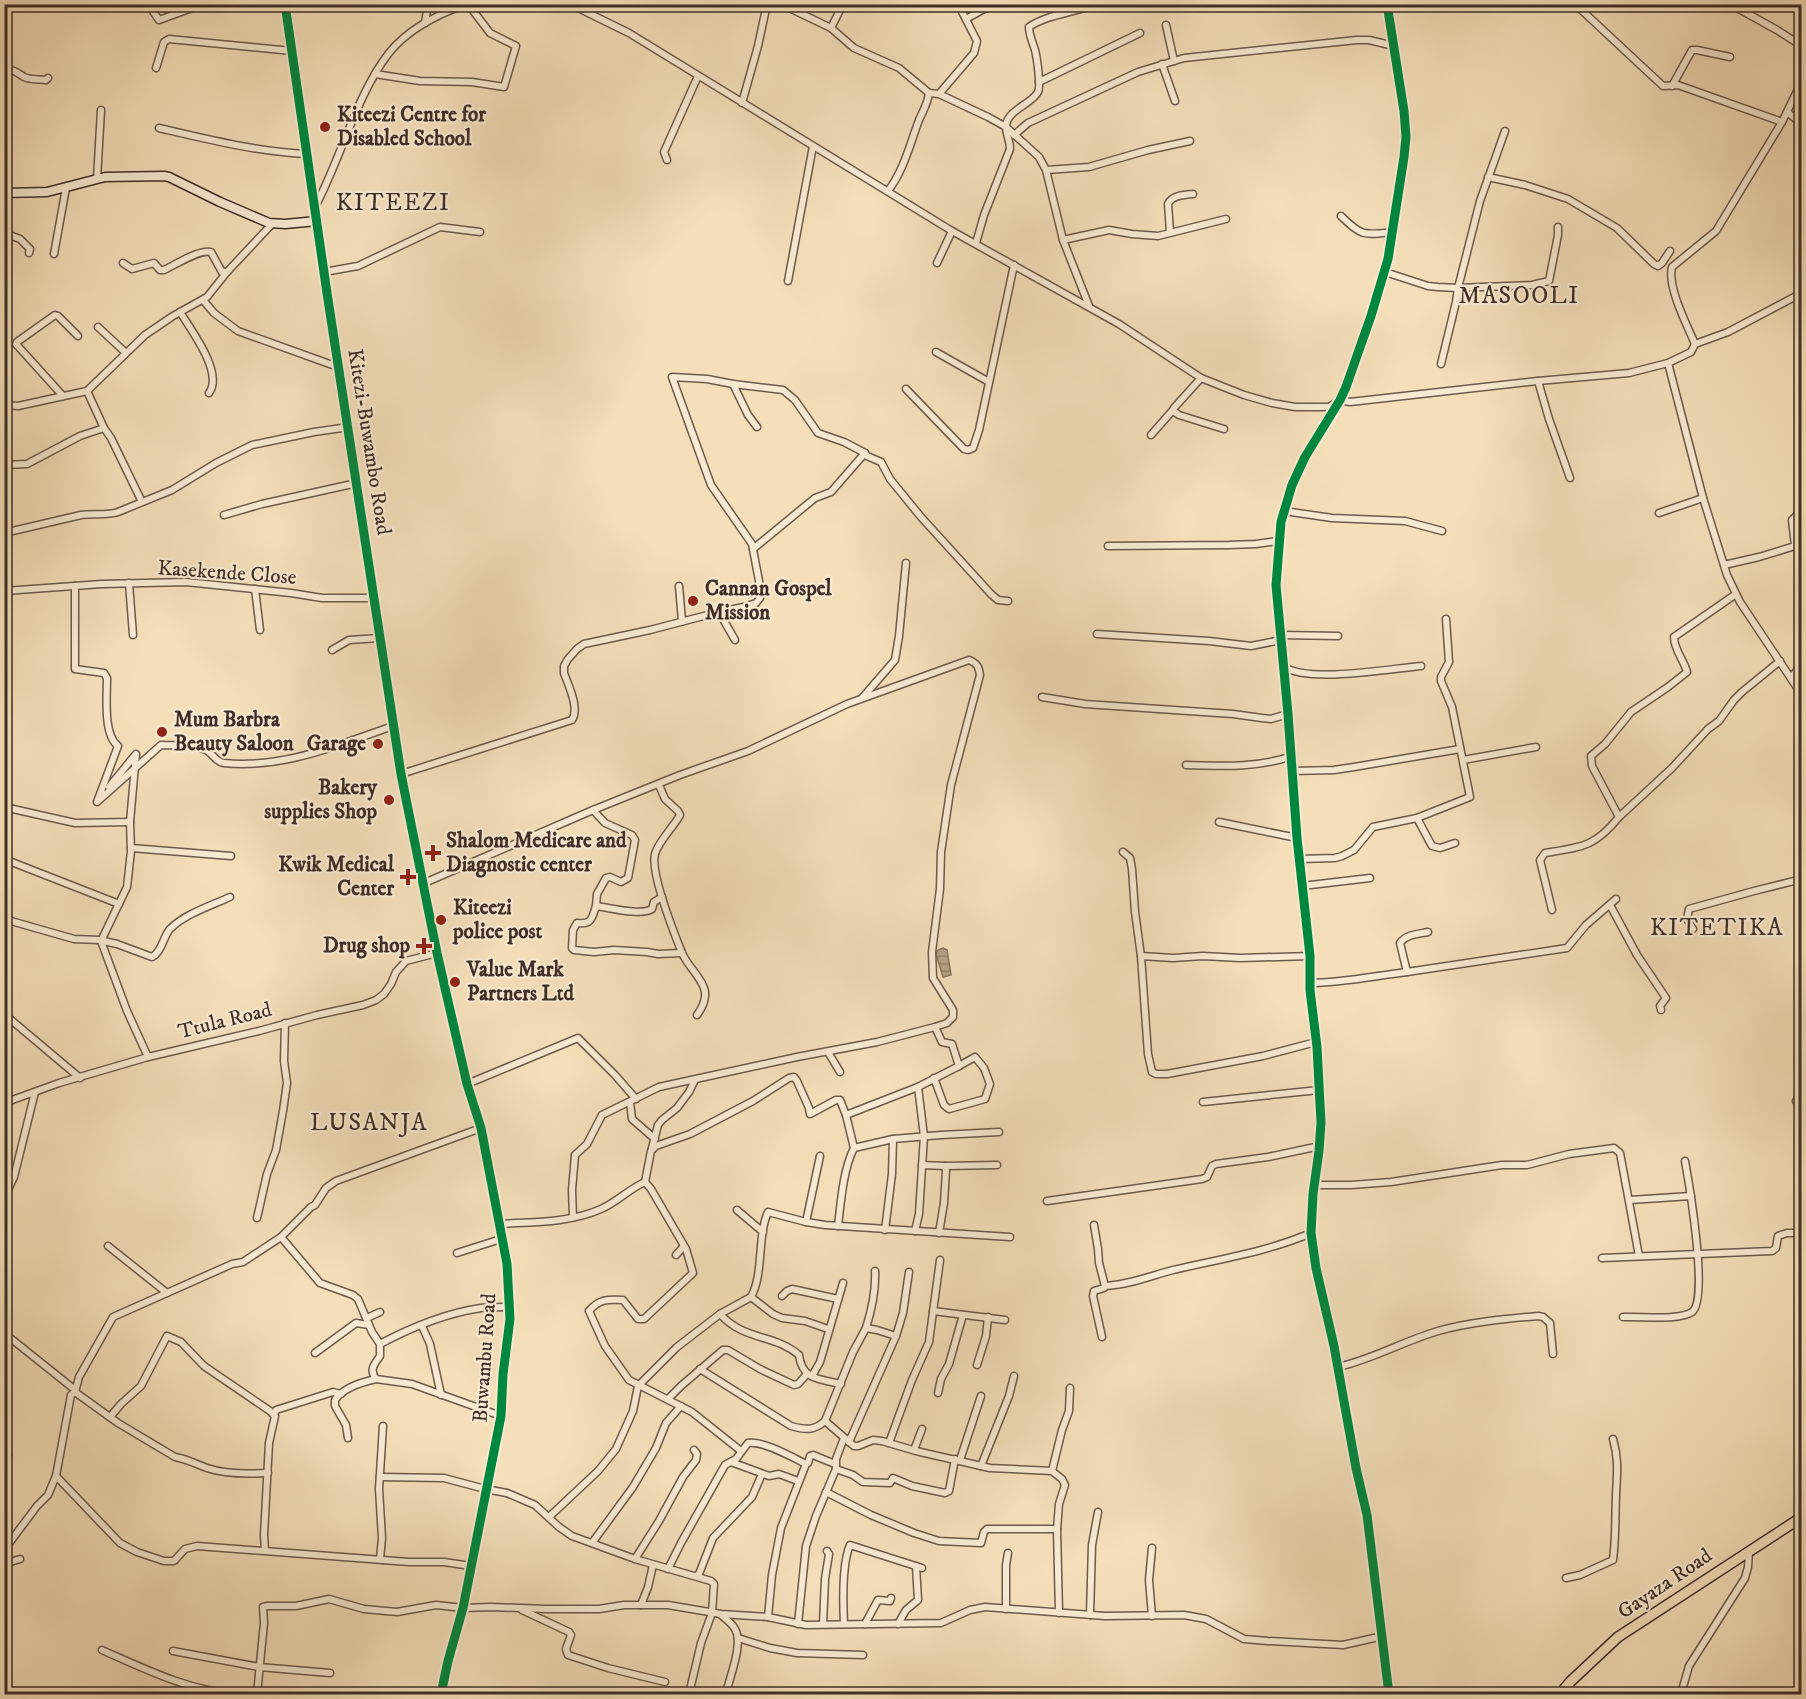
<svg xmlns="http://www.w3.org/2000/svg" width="1806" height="1699" viewBox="0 0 1806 1699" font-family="'IM FELL DW Pica',serif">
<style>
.water{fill:url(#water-rules);stroke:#867461;stroke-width:1.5}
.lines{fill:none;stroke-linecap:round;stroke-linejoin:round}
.street-casing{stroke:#6c5a4c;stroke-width:9}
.secondary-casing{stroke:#3e2e27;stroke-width:11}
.primary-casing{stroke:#3e2e27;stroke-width:12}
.street{stroke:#f8ead2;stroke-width:6}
.secondary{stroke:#f8ead2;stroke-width:8}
.primary{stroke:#f4dfb9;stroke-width:9}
.cycleway-casing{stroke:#f8ead2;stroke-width:13}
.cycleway{stroke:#00873e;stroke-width:9}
.poi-dot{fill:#8f2418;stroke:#f8ead2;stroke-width:2}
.labels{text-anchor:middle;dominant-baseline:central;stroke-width:4.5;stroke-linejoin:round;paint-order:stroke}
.poi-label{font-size:21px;font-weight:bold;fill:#3e2e27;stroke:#f8ead2;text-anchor:start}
.street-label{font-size:21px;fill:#3e2e27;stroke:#f8ead2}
.quarter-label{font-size:24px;letter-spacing:1.5px;fill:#3e2e27;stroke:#f8ead2}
</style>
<defs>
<pattern id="water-rules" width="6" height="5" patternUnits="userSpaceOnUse" patternTransform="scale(1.5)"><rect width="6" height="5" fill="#b6a387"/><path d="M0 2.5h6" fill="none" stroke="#95856e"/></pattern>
</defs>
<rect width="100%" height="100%" fill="#f4dfb9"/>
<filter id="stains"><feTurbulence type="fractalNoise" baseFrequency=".00333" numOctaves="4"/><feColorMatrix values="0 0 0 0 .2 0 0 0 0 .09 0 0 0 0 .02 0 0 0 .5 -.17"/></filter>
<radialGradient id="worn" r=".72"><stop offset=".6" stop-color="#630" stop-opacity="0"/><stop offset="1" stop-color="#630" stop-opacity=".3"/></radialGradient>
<polygon class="water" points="943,948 947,950 951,975 943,977 936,954 938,950"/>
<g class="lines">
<defs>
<g id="street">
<polyline points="148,4 159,20 203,4"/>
<polyline points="570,4 629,33 952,231 1119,324 1201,378 1244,395 1272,403 1295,407 1329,407 1340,400 1350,402 1538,381 1629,373 1668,363 1691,352 1695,344 1728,332 1802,293"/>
<polyline points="781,4 831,28 854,48 899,68 929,93 939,94 988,117 1006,127 1039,157 1046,170 1063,240 1089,306"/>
<polyline points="1575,4 1663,86 1678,85 1782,122"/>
<polyline points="1730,4 1777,30 1802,46"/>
<polyline points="966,19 993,4"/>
<polyline points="425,23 428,4"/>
<polyline points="1166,25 1174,61"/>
<polyline points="831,28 843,4"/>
<polyline points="1162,64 1175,101"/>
<polyline points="156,68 164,42 169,39 292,51"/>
<path d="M4 69C15 70 16 72 24 77 30 80 39 79 46 80L48 78"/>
<polyline points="375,74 420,81 472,82 504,87 516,46 490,33 468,4"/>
<polyline points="1039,82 1140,33"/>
<polyline points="1672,86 1692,50 1697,50 1730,57"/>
<polyline points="939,94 974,53 977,41 958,4"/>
<polyline points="742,103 758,46 767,4"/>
<polyline points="1787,112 1802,124"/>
<path d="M159 128C206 139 258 152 307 154"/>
<polyline points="1014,135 1028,123 1138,72 1184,58 1357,40 1369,40 1394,46"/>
<polyline points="667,160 664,152 698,76"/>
<polyline points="1046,170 1089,167 1148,150 1190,141"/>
<polyline points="1488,177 1525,185 1568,199 1617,228 1654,264 1658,266 1662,263 1670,251"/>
<polyline points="97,179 101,110"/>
<path d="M888 191C904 170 910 144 919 120 923 111 928 103 929 93"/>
<path d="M315 207C341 159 356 95 389 53 408 29 438 14 467 4"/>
<polyline points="4,213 8,193"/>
<path d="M1341 216C1362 237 1364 235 1393 232"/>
<path d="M1170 232 1168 204C1172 195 1184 195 1193 194"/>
<polyline points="4,233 20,239 30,249 29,253"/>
<polyline points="1063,240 1109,230 1132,234 1158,236 1226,219"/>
<path d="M976 243 984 215 1010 149C1010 141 1006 134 1006 126 1007 110 1032 104 1038 92 1041 86 1037 58 1035 50 1033 43 1029 35 1029 27 1048 14 1074 13 1095 4"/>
<polyline points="54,254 66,188"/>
<path d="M123 263 132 269 154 263 160 270H164C175 265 199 249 211 252L222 272H227"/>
<polyline points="937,263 952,231"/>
<polyline points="324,272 358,266 440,227 480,232"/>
<polyline points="1385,272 1428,286 1438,287 1458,288 1532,285 1549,281 1558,235 1558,227"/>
<polyline points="788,281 813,146"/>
<polyline points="203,300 214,313 238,331 338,367"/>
<path d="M180 312C191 330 224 373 209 393"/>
<polyline points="98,327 126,353"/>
<path d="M1695 344C1687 325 1667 287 1672 267L1716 231 1782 122 1802 81"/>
<polyline points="936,352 989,382"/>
<polyline points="1668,363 1703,498 1727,575 1740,602 1802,695"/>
<polyline points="1441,364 1456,302 1458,288 1480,201 1505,131"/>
<polyline points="1201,378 1174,408 1173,411 1179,415 1224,429"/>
<polyline points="1538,381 1549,419 1570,478"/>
<polyline points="733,384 748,415 757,427"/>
<polyline points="906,389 964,449 968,450 973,448 979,430 1014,265"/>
<polyline points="87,391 104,428 111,438 142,502"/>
<polyline points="63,396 16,344 17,342 55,315 58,316 78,336"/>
<polyline points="4,405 18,406 87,391 145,335 173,316 207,297 227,272 272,224"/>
<polyline points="1151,435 1173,410"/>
<polyline points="4,465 27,464 80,436 104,428"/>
<polyline points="1284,511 1332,518 1405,521 1442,531"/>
<polyline points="1659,513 1703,498"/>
<polyline points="224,515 262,504 357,483"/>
<path d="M4 533 81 515C94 513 106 516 118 512L172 490 216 463 252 445 314 432 349 427"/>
<polyline points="1108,546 1229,545 1256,544 1278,541"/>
<polyline points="1795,546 1792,520 1797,515 1802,514"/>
<polyline points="753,549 815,498 831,492 865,453 867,456 881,462 890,479 921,517 991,594 998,600 1008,601"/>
<polyline points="1724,565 1759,557 1795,546 1802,553"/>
<polyline points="129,583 133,635"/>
<path d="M75 586V669L104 673 107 678C107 696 103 735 118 746L97 802 161 745C175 746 193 744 206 750 214 754 215 762 224 763 284 769 338 745 393 726"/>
<polyline points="679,586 682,621"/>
<polyline points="255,589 260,630"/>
<polyline points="4,591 102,584 186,582 291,593 322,598 375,598"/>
<path d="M1736 594 1674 637C1674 650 1684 660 1687 672L1668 687 1631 712 1605 744 1591 756 1592 766 1619 817 1672 768 1708 729 1719 721 1734 700 1742 692 1780 661"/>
<polyline points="719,612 735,640"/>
<polyline points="1097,634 1209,641 1251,646 1281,640"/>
<polyline points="1281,635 1338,636"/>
<polyline points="332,650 349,640 380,638"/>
<path d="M1284 667C1310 683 1388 669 1421 666"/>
<polyline points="1791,678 1802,664"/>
<polyline points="863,697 895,660 899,636 906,563"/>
<polyline points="1042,697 1085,704 1233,714 1262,718 1271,719 1288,714"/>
<polyline points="1463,760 1536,747"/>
<path d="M1186 765C1222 766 1258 768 1292 756"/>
<polyline points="1293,771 1334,770 1354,767 1460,749"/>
<path d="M401 774 572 720C580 708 568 685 564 673V666L568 659 577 649 584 644 650 630 719 612 744 607 756 603 760 598 759 581 752 544 711 485 672 377 707 379 733 384 783 390 795 400 818 433 844 442 865 453"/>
<path d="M659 785 665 799 678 811 680 815C673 828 659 840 655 854 650 873 674 933 682 953 693 977 718 986 697 1015"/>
<polyline points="109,787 136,754 130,822 131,851 127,887 101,941 127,1011 148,1057"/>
<polyline points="4,807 75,823 130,822"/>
<polyline points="593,810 605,823 632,835 635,840 628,878 621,882 610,877 606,878 597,894 596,906"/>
<polyline points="1417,818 1432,846 1440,848 1455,843"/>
<polyline points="1219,822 1297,838"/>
<polyline points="131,848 231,856"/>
<polyline points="1123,852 1130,858 1132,869 1135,912 1141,956 1148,1054 1152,1072 1156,1074 1167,1074 1263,1056 1316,1042"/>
<polyline points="4,859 119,904"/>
<polyline points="1300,859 1335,858 1342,856 1354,850 1373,827 1417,818 1470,797 1452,707 1441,681 1441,677 1449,662 1446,619"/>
<path d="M422 884 593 810 680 775 748 751 847 704 969 660C977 663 979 667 980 675L951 785 941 852 940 889 932 952 933 978 953 1010V1017L947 1023 935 1027 877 1042 797 1057 659 1087 602 1115 587 1144 575 1155 572 1190 573 1217"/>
<polyline points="1302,886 1370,878"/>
<path d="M662 897 654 902 652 909C640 916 611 908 596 906 592 918 592 925 577 923L573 930 572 948 574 950 594 952 614 950 647 952 658 954 682 953"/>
<polyline points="1610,905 1637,955 1666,998 1660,1006 1661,1010"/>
<path d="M1552 910 1540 860 1545 853C1582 847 1595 847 1619 817"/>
<path d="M4 919 74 939 99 940 117 944 152 957C162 952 163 937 170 929 185 914 210 906 230 897"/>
<polyline points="1693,929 1687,919 1689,909 1754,891 1802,879"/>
<polyline points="1141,956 1173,958 1203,956 1240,958 1310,956"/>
<polyline points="1407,972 1567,948 1586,925 1616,899"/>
<path d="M1310 983C1342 983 1374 976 1407 972L1400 943C1406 934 1419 934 1428 932"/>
<polyline points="4,1014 80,1078"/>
<polyline points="828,1052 840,1072"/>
<polyline points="934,1078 944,1105 949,1109 985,1099 990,1084 984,1068 975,1057 959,1066"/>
<polyline points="467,1084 578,1038 615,1075 636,1099"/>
<polyline points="1796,1101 1802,1100"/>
<polyline points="630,1102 632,1119 655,1139"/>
<polyline points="1203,1102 1319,1090"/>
<polyline points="4,1103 59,1083 148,1057 259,1031 317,1015 363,1005 376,1000 384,994 391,984 396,972 406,961 437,953"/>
<polyline points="846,1115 918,1087 959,1066 952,1044 942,1042 935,1027"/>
<path d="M481 1128 336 1181 326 1188 315 1205 311 1207 281 1237 320 1283 353 1295 358 1299 372 1332 380 1344V1356C374 1365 369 1369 376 1379L412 1384 501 1416"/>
<polyline points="652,1148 658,1125 662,1120 677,1108 689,1092 695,1080"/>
<polyline points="922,1165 945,1166 946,1170 944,1203 939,1233"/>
<polyline points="945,1166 997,1165"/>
<polyline points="645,1182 651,1151 656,1146 690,1134 753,1101 789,1078 794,1077 797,1081 809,1108 810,1114 836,1100 840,1100 846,1115 854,1148"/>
<polyline points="1315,1185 1351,1185 1391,1182 1502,1165 1527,1165 1569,1154 1614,1148 1620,1153 1639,1256"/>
<polyline points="4,1198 14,1177 35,1092"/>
<polyline points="1630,1200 1691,1196"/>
<polyline points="1047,1201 1202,1179 1207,1177 1212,1166 1216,1164 1268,1157 1320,1146"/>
<polyline points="737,1210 763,1232"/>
<polyline points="257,1218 267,1174 276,1150 283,1111 287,1083 284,1061 285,1023"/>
<polyline points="806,1222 820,1156"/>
<path d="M499 1224C531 1222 570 1223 601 1209 617 1202 629 1189 645 1182L651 1189 686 1249 693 1273 644 1319H638L623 1300C608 1299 599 1299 589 1311L605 1346 629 1380 692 1412 741 1451"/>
<polyline points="1094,1225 1098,1249 1099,1263 1105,1286 1104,1288 1094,1291 1093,1296 1102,1337"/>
<path d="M838 1226C841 1201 843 1170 854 1148L893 1139 941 1135 999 1132"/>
<polyline points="885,1230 892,1174 893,1139"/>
<polyline points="915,1231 919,1214 924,1136 918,1087"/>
<polyline points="108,1246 167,1293"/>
<polyline points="457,1253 501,1239"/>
<polyline points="676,1255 684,1246"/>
<polyline points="1602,1258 1772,1251 1776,1248 1778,1236 1787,1233 1802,1233"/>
<path d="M1105 1286C1128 1285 1150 1276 1173 1270 1219 1259 1267 1252 1311 1233"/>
<polyline points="782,1296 787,1291 792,1289 838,1299"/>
<polyline points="751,1297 773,1314 782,1318 805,1321 828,1329"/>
<polyline points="933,1311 1005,1320"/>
<path d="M720 1314C744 1341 775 1334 799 1355 802 1380 820 1379 841 1384"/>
<path d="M1623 1317C1641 1316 1678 1321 1692 1312 1709 1300 1689 1183 1685 1161"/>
<polyline points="367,1318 380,1312"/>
<polyline points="422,1326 430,1344 441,1395"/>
<path d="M866 1328C872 1309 876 1291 875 1271"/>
<polyline points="4,1333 74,1389"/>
<path d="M380 1344C410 1328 447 1313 481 1308 490 1307 500 1307 509 1307"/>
<polyline points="315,1353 356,1323 369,1325"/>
<polyline points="977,1365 986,1336 988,1317"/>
<path d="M1338 1367C1373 1359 1404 1341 1438 1331 1470 1322 1504 1319 1538 1316L1543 1317 1550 1323 1553 1354"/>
<path d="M700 1369 791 1426C805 1430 814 1431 825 1421L853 1352 866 1328 877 1330 896 1336"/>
<polyline points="812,1376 820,1362 843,1283"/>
<path d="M75 1392 118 1423 175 1457C187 1459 196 1464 207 1468 224 1474 249 1474 268 1473"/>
<polyline points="938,1393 941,1379 949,1364 963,1315"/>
<polyline points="668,1399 681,1386 723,1350 728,1350 760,1369 794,1385 798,1384 807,1374"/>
<polyline points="274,1415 276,1410 333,1392 341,1394"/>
<polyline points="110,1417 121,1404 141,1386 167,1336 181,1342 204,1366 270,1411 275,1416 269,1443 264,1535 265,1550"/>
<polyline points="825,1421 854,1446 858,1446 873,1440 882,1441 916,1451 990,1468 1052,1471 1062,1479 1065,1485 1059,1504 1057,1529 1059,1613"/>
<path d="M348 1438 346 1425 335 1406V1400C343 1388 362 1382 376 1379"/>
<polyline points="849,1442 896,1336 903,1313 909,1272"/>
<polyline points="889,1443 912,1380 929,1342 940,1260"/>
<polyline points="4,1449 8,1455 4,1467"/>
<polyline points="914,1450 922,1429"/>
<polyline points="960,1460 981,1396"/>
<polyline points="731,1462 769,1476 779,1474 798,1481"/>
<polyline points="981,1466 1009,1396 1014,1376"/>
<polyline points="836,1469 853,1475 863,1482 890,1483 893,1478 912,1486 945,1493 949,1491 955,1459"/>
<polyline points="1052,1471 1062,1430 1069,1411 1070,1388"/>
<polyline points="56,1476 120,1543 137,1552 164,1561 174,1561 185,1549 197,1546 409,1562 444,1562 471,1566"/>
<polyline points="380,1477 444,1478 485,1489 507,1493 535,1505 559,1527 572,1536 635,1559 711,1581 714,1584 712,1613 701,1643 689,1694"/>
<polyline points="826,1492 871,1515 914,1533 939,1541 981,1543 984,1532 987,1529 1057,1529"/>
<path d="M549 1517 598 1471 616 1449 633 1411 638 1386 677 1347 720 1314 751 1297C764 1274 757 1236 768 1212L806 1222 825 1225 1010 1237"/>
<polyline points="592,1543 633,1487 656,1448 666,1423 681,1406"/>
<polyline points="4,1550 37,1506 48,1495 56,1476 71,1395 75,1392 79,1377 113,1317 232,1264 243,1262 281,1237"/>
<polyline points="635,1559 659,1521 683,1477 696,1460 697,1454 694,1450"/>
<polyline points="383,1560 380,1559 382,1538 379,1489 383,1426"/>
<polyline points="4,1564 20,1559"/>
<path d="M668 1569 681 1543 725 1465 736 1459 748 1443C762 1440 792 1457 806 1464"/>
<polyline points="696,1576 699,1574 713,1538 752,1497 762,1474"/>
<path d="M1566 1578 1580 1575 1613 1560C1616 1537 1615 1518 1616 1495 1617 1473 1619 1460 1613 1439"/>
<polyline points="641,1605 648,1587 653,1565"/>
<polyline points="1006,1609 1006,1565 1008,1553"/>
<polyline points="522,1610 569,1632 571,1635 566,1649 568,1655 608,1668 665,1682"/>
<path d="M721 1615C726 1619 732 1623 735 1629 744 1644 729 1678 726 1694"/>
<polyline points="1090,1615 1092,1545 1098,1512"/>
<polyline points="1152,1616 1149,1580 1152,1548"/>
<polyline points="768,1617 772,1575 781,1528 806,1464 808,1463 810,1456 813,1455 835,1464"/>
<polyline points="798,1624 806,1546 816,1516 836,1469 836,1459 844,1438"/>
<polyline points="823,1624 825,1579 829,1554 827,1551"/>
<path d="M844 1624C843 1603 842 1563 850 1545L922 1568"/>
<polyline points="865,1624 878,1600 890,1601 891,1598"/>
<polyline points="898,1624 906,1610 918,1600 916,1566"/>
<polyline points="738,1638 770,1648 797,1653 863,1655"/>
<path d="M102 1650C145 1669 189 1691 236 1694"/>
<polyline points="173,1651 259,1667 330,1673"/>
<polyline points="257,1694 264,1623 263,1607 268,1606 296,1606 329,1599 364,1609 397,1612 436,1605 463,1608 491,1607 546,1609 599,1609 624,1605 668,1605 721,1614 768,1617 806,1625 941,1623 970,1610 985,1607 1105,1616 1184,1615 1206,1619 1244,1639 1268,1641 1343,1645 1383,1636"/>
<polyline points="766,1694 798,1692"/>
<polyline points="1681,1694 1689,1666 1745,1578 1748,1567 1749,1551"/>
</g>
<g id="secondary">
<polyline points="285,4 327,293 401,774 437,953 467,1084 481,1128 507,1264 510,1319 503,1374 501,1416 463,1608 448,1661 441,1694"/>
<polyline points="1387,4 1404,111 1406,137 1404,157 1388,259 1371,316 1346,387 1340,400 1305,457 1292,485 1281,522 1276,585 1288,714 1297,838 1310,956 1310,990 1317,1047 1321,1123 1319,1151 1313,1194 1311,1233 1316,1268 1334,1346 1356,1468 1367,1515 1389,1694"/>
<polyline points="4,193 47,192 105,177 164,176 169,177 220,202 269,223 285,224 317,221"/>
</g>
<polyline id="primary" points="1560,1694 1570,1682 1618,1637 1802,1517"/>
</defs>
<use href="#street" class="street-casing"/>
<use href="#secondary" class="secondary-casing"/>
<use href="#primary" class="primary-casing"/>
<use href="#street" class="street"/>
<use href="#secondary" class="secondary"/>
<use href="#primary" class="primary"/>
<defs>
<g id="cycleway">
<polyline points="285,4 327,293 401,774 437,953 467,1084 481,1128 507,1264 510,1319 503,1374 501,1416 463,1608 448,1661 441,1694"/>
<polyline points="1387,4 1404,111 1406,137 1404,157 1388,259 1371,316 1346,387 1340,400 1305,457 1292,485 1281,522 1276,585 1288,714 1297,838 1310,956 1310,990 1317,1047 1321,1123 1319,1151 1313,1194 1311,1233 1316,1268 1334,1346 1356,1468 1367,1515 1389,1694"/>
</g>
</defs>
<use href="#cycleway" class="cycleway-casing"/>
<use href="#cycleway" class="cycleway"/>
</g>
<g class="poi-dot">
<circle cx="325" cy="127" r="6"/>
<circle cx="693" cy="601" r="6"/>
<circle cx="162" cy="732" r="6"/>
<circle cx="378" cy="744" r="6"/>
<circle cx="389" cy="800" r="6"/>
<path d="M430 844h6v6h6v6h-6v6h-6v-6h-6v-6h6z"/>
<path d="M405 868h6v6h6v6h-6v6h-6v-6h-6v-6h6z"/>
<circle cx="441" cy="920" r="6"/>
<path d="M421 937h6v6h6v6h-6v6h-6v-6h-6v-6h6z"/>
<circle cx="455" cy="982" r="6"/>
</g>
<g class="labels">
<g class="poi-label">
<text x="337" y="115">Kiteezi Centre for<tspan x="337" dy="24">Disabled School</tspan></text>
<text x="705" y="589">Cannan Gospel<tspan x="705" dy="24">Mission</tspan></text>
<text x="174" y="720">Mum Barbra<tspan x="174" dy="24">Beauty Saloon</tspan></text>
<text x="366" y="744" text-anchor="end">Garage</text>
<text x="377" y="788" text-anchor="end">Bakery<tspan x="377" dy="24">supplies Shop</tspan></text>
<text x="446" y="841">Shalom Medicare and<tspan x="446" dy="24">Diagnostic center</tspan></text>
<text x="394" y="865" text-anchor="end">Kwik Medical<tspan x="394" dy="24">Center</tspan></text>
<text x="453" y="908">Kiteezi<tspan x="453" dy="24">police post</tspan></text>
<text x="410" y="946" text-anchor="end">Drug shop</text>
<text x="467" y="970">Value Mark<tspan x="467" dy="24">Partners Ltd</tspan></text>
</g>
<g class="street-label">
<text transform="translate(369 442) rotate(81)">Kitezi-Buwambo Road</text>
<text transform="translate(227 573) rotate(4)">Kasekende Close</text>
<text transform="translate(225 1021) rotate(-14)">Ttula Road</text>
<text transform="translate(485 1358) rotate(-86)">Buwambu Road</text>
<text transform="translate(1665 1584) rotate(-34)">Gayaza Road</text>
</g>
<g class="quarter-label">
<text x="393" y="203">KITEEZI</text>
<text x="1519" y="296">MASOOLI</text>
<text x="1717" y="928">KITETIKA</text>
<text x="369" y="1123">LUSANJA</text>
</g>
</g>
<rect width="1806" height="1699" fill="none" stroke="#f4dfb9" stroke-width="24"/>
<rect x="6" y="6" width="1794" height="1687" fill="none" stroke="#3e2e27" stroke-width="3"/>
<rect x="12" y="12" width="1782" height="1675" fill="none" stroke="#3e2e27" stroke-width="1.5"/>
<rect width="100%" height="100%" filter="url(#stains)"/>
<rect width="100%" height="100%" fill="url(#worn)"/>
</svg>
